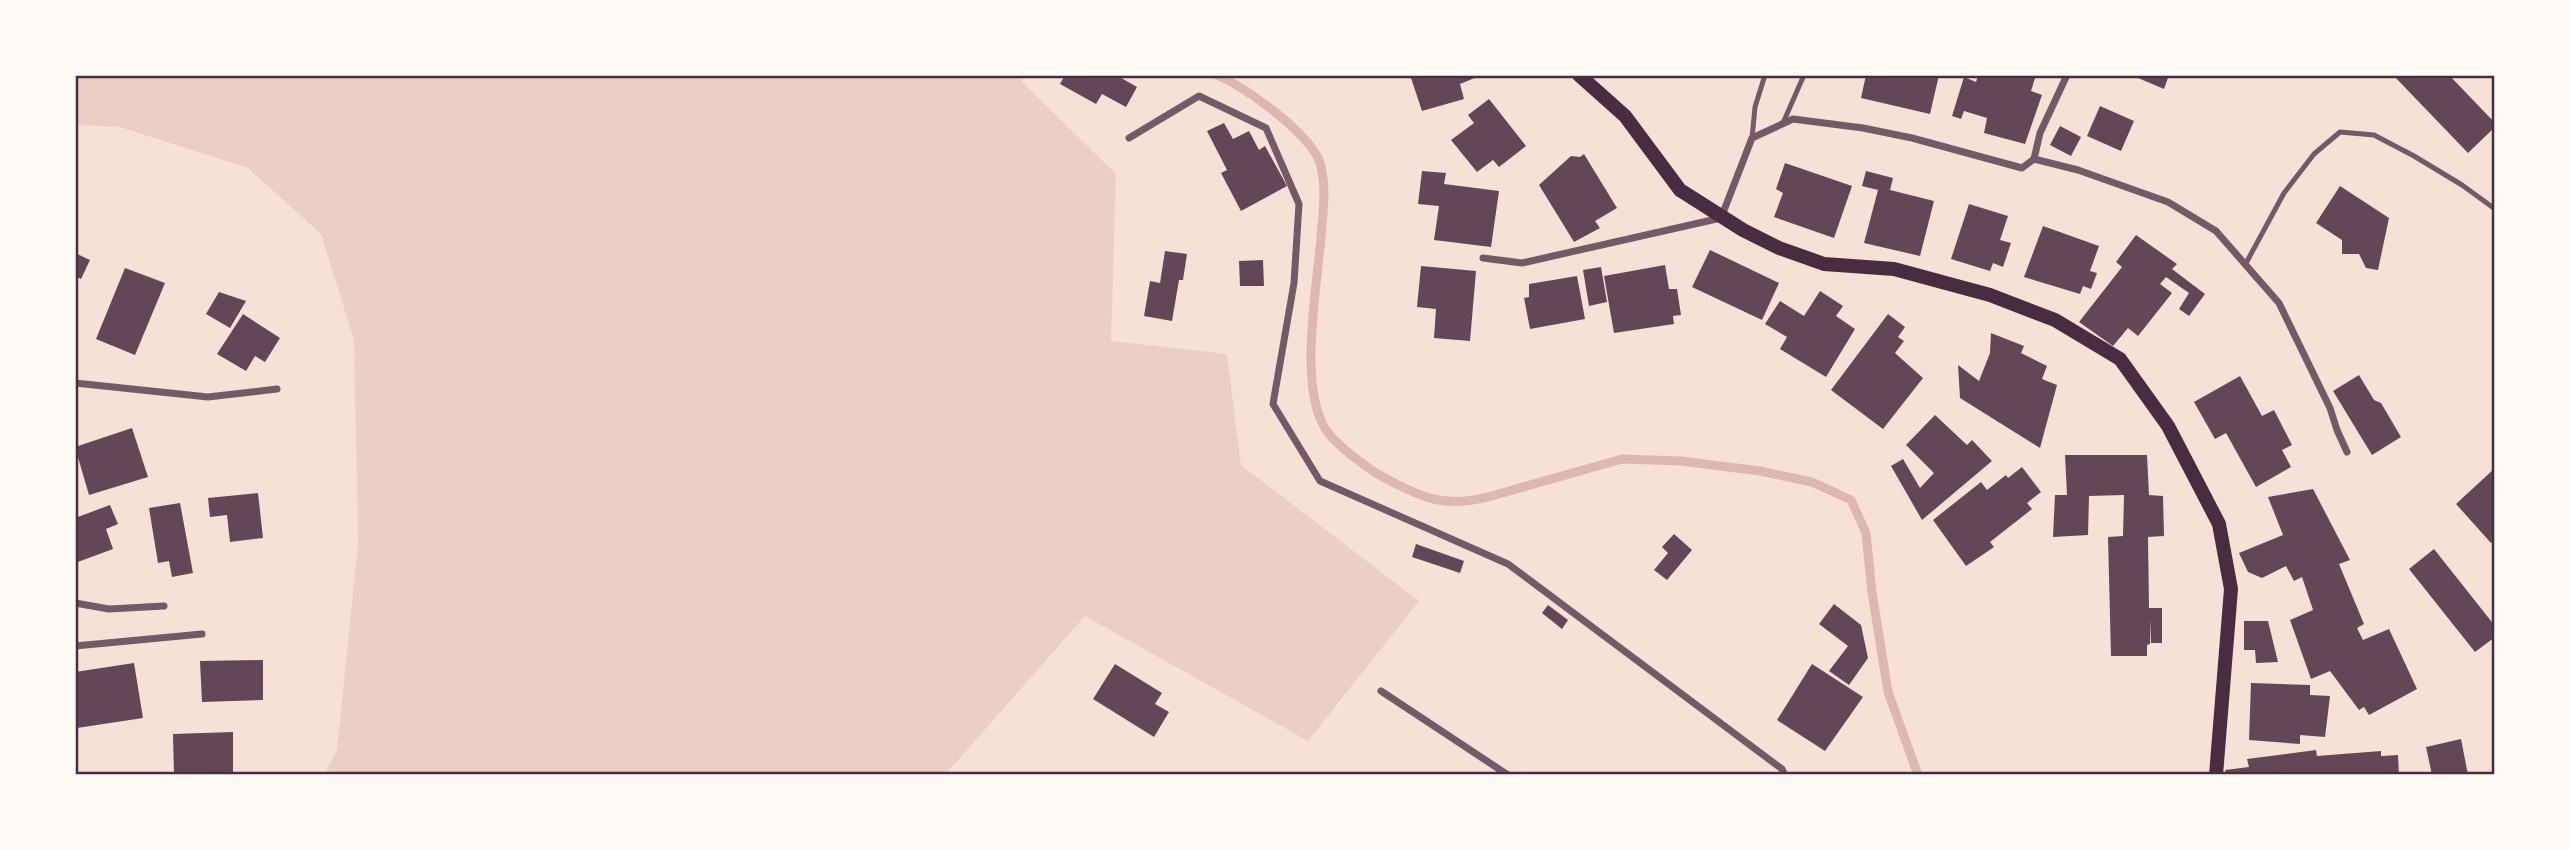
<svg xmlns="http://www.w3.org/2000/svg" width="2570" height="850" viewBox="0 0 2570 850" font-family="'Public Sans',sans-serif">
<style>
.green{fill:#ebcfc5}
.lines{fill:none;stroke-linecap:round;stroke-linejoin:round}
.stream{stroke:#dcb8b0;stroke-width:9}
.building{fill:#644757}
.service{stroke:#755966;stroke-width:5}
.minor{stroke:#755966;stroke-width:7}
.secondary{stroke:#4a2c40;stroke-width:14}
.neatline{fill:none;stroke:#4a2c40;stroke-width:2.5}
</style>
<rect width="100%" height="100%" fill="#f7e1d7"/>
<polygon class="green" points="75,75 1023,75 1022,82 1116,174 1111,341 1227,354 1241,465 1419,601 1308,741 1085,616 945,775 324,775 337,750 358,543 354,340 321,234 248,168 120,127 75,125"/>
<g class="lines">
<path class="stream" d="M1217 75C1246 88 1310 133 1320 163 1327 188 1323 212 1321 237 1317 288 1298 387 1326 430 1335 444 1368 469 1383 477 1422 498 1444 508 1488 497L1622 459 1681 461 1760 471 1812 482 1851 500 1866 533 1872 592 1888 692 1918 775"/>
</g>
<g class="building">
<polygon points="1065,75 1116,75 1137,87 1126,107 1102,94 1096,104 1060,84"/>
<polygon points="1410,75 1482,75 1460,84 1464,99 1422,111"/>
<polygon points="1866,75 1939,75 1930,114 1861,98"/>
<polygon points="1978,75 2036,75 2031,91 2042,95 2025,144 1984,133 1987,118 1964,111 1961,119 1952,116 1964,77 1976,82"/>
<polygon points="2131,75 2169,75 2164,89"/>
<polygon points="2393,75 2449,75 2495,123 2495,127 2468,153"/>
<polygon points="1489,99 1526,146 1499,167 1493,160 1477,172 1451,140 1474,123 1468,115"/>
<polygon points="2100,106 2134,121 2121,151 2087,136"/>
<polygon points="1224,123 1233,139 1249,131 1259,150 1265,146 1287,186 1241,211 1221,173 1227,170 1207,131"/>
<polygon points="2060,126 2081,137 2071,156 2050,145"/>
<polygon points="1584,154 1617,208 1595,221 1600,228 1574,242 1539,185 1571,156 1580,157"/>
<polygon points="1785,163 1852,186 1834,238 1774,217 1783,193 1776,189"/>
<polygon points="1422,171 1446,173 1444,184 1499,191 1491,247 1434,240 1439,206 1418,204"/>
<polygon points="1866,171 1893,178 1890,190 1934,201 1920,256 1864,243 1878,190 1862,186"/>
<polygon points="2340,186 2389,218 2378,270 2366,268 2359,254 2342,254 2342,240 2316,223"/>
<polygon points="1969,204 2008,216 2000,240 2011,243 2003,267 1993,263 1990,271 1951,259"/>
<polygon points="2043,226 2099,246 2090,271 2097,273 2091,289 2083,286 2080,294 2024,277"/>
<polygon points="2136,235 2177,264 2172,269 2205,294 2189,316 2179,309 2189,293 2166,277 2160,284 2172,293 2138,336 2128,328 2113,346 2079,322 2122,267 2116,262"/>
<polygon points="1710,250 1779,283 1762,320 1692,287"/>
<polygon points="1165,251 1187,254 1183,280 1179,280 1172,321 1144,316 1150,281 1160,283"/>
<polygon points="75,253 90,260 81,279 75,276"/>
<polygon points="1263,260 1264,286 1240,286 1239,261"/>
<polygon points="1665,265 1669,289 1677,289 1681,315 1673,316 1674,324 1614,333 1604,276"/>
<polygon points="1421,266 1476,271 1470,341 1434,338 1436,309 1417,307"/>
<polygon points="1601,267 1607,302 1589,306 1583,270"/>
<polygon points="125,268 165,283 135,355 96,339"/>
<polygon points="1577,276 1585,319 1530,329 1524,298 1529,297 1529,284"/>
<polygon points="1820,291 1843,306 1836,316 1855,329 1826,377 1780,349 1787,337 1765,324 1780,301 1804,316"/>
<polygon points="219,292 246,301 230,328 206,314"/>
<polygon points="243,314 280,338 265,362 255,356 246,371 217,354"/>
<polygon points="1888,314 1905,327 1898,337 1904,341 1895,353 1923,378 1883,429 1831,390"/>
<polygon points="1991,333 2024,346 2021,353 2047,366 2042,379 2057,385 2040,448 1960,398 1958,365 1979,381 1990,353"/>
<polygon points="2359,375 2374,400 2381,403 2401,437 2372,455 2333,391"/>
<polygon points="2240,376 2262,416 2274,410 2292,445 2282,450 2291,467 2256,487 2226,433 2215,439 2194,402"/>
<polygon points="1935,415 1967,445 1972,440 1992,461 1922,520 1891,466 1903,459 1920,488 1934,473 1906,445"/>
<polygon points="132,428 148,477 89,495 75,447"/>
<polygon points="2065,455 2147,455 2149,495 2163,496 2164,536 2148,537 2149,608 2162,608 2162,643 2151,643 2150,619 2150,644 2147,645 2147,656 2111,656 2108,537 2123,536 2124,495 2089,496 2088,535 2053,537 2055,495 2067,495"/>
<polygon points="2022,467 2041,492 2027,503 2032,509 1990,542 1994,547 1966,566 1933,520 1981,482 1987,490 2006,475 2008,478"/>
<polygon points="2495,468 2495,540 2491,543 2456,504"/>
<polygon points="2313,489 2350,560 2339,564 2364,624 2357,628 2363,640 2389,629 2417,689 2369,715 2364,707 2359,710 2330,671 2311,679 2290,620 2313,610 2302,577 2294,581 2286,566 2262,578 2248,572 2239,553 2283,535 2268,497"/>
<polygon points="258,493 263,538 230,542 227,515 210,517 208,498"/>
<polygon points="180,503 193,573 172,577 169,561 158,563 149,508"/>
<polygon points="110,505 118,524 106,529 113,549 75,563 75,518"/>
<polygon points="1674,534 1692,550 1667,580 1654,570 1668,553 1662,547"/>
<polygon points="1416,544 1464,561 1460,573 1412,557"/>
<polygon points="2434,549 2495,626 2495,637 2475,652 2409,569"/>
<polygon points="1834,604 1861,625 1868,658 1849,685 1829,671 1848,646 1819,624"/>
<polygon points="1548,605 1568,620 1562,629 1542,613"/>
<polygon points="2244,621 2268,621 2278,662 2256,663 2255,650 2244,650"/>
<polygon points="263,660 263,700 202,702 200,661"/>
<polygon points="134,663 143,718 77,728 75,672"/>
<polygon points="1115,664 1162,693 1155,704 1169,712 1154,737 1093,699"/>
<polygon points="1812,664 1863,697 1825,751 1777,720"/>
<polygon points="2251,683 2310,685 2310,695 2330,696 2325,737 2300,735 2300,744 2249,740"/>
<polygon points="233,732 233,775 174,775 173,734"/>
<polygon points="2461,739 2468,775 2432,775 2426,747"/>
<polygon points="2316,750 2317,756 2381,751 2381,756 2398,755 2399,775 2226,775 2225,770 2249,767 2247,759"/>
</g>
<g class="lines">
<g class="service">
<polyline points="1783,123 1804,75"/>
<polyline points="1752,138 1755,107 1765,75"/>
<polyline points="2245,265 2284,193 2314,154 2340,132 2374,135 2414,156 2462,185 2495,209"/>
</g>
<g class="minor">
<polyline points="1129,138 1199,96 1266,128 1299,204 1294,283 1273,404 1320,481 1508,564 1782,769 1785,775"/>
<polyline points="2034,159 2040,133 2067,75"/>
<polyline points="1483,258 1522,263 1721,218 1752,138 1793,119 1863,128 1912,138 2022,168 2034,159 2078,170 2168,202 2216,231 2279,303 2330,408 2337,430 2347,452"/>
<polyline points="75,383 208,397 277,389"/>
<polyline points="75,603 109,609 164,606"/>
<polyline points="75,646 202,634"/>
<polyline points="1381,691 1508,775"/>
</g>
<polyline class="secondary" points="1579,75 1625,116 1680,190 1743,230 1779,248 1824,264 1894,269 1990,295 2055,320 2120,359 2168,426 2219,524 2231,589 2216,775"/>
</g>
<rect width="2570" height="850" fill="none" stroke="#fffaf5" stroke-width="154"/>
<rect x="77" y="77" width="2416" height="696" class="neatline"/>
</svg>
